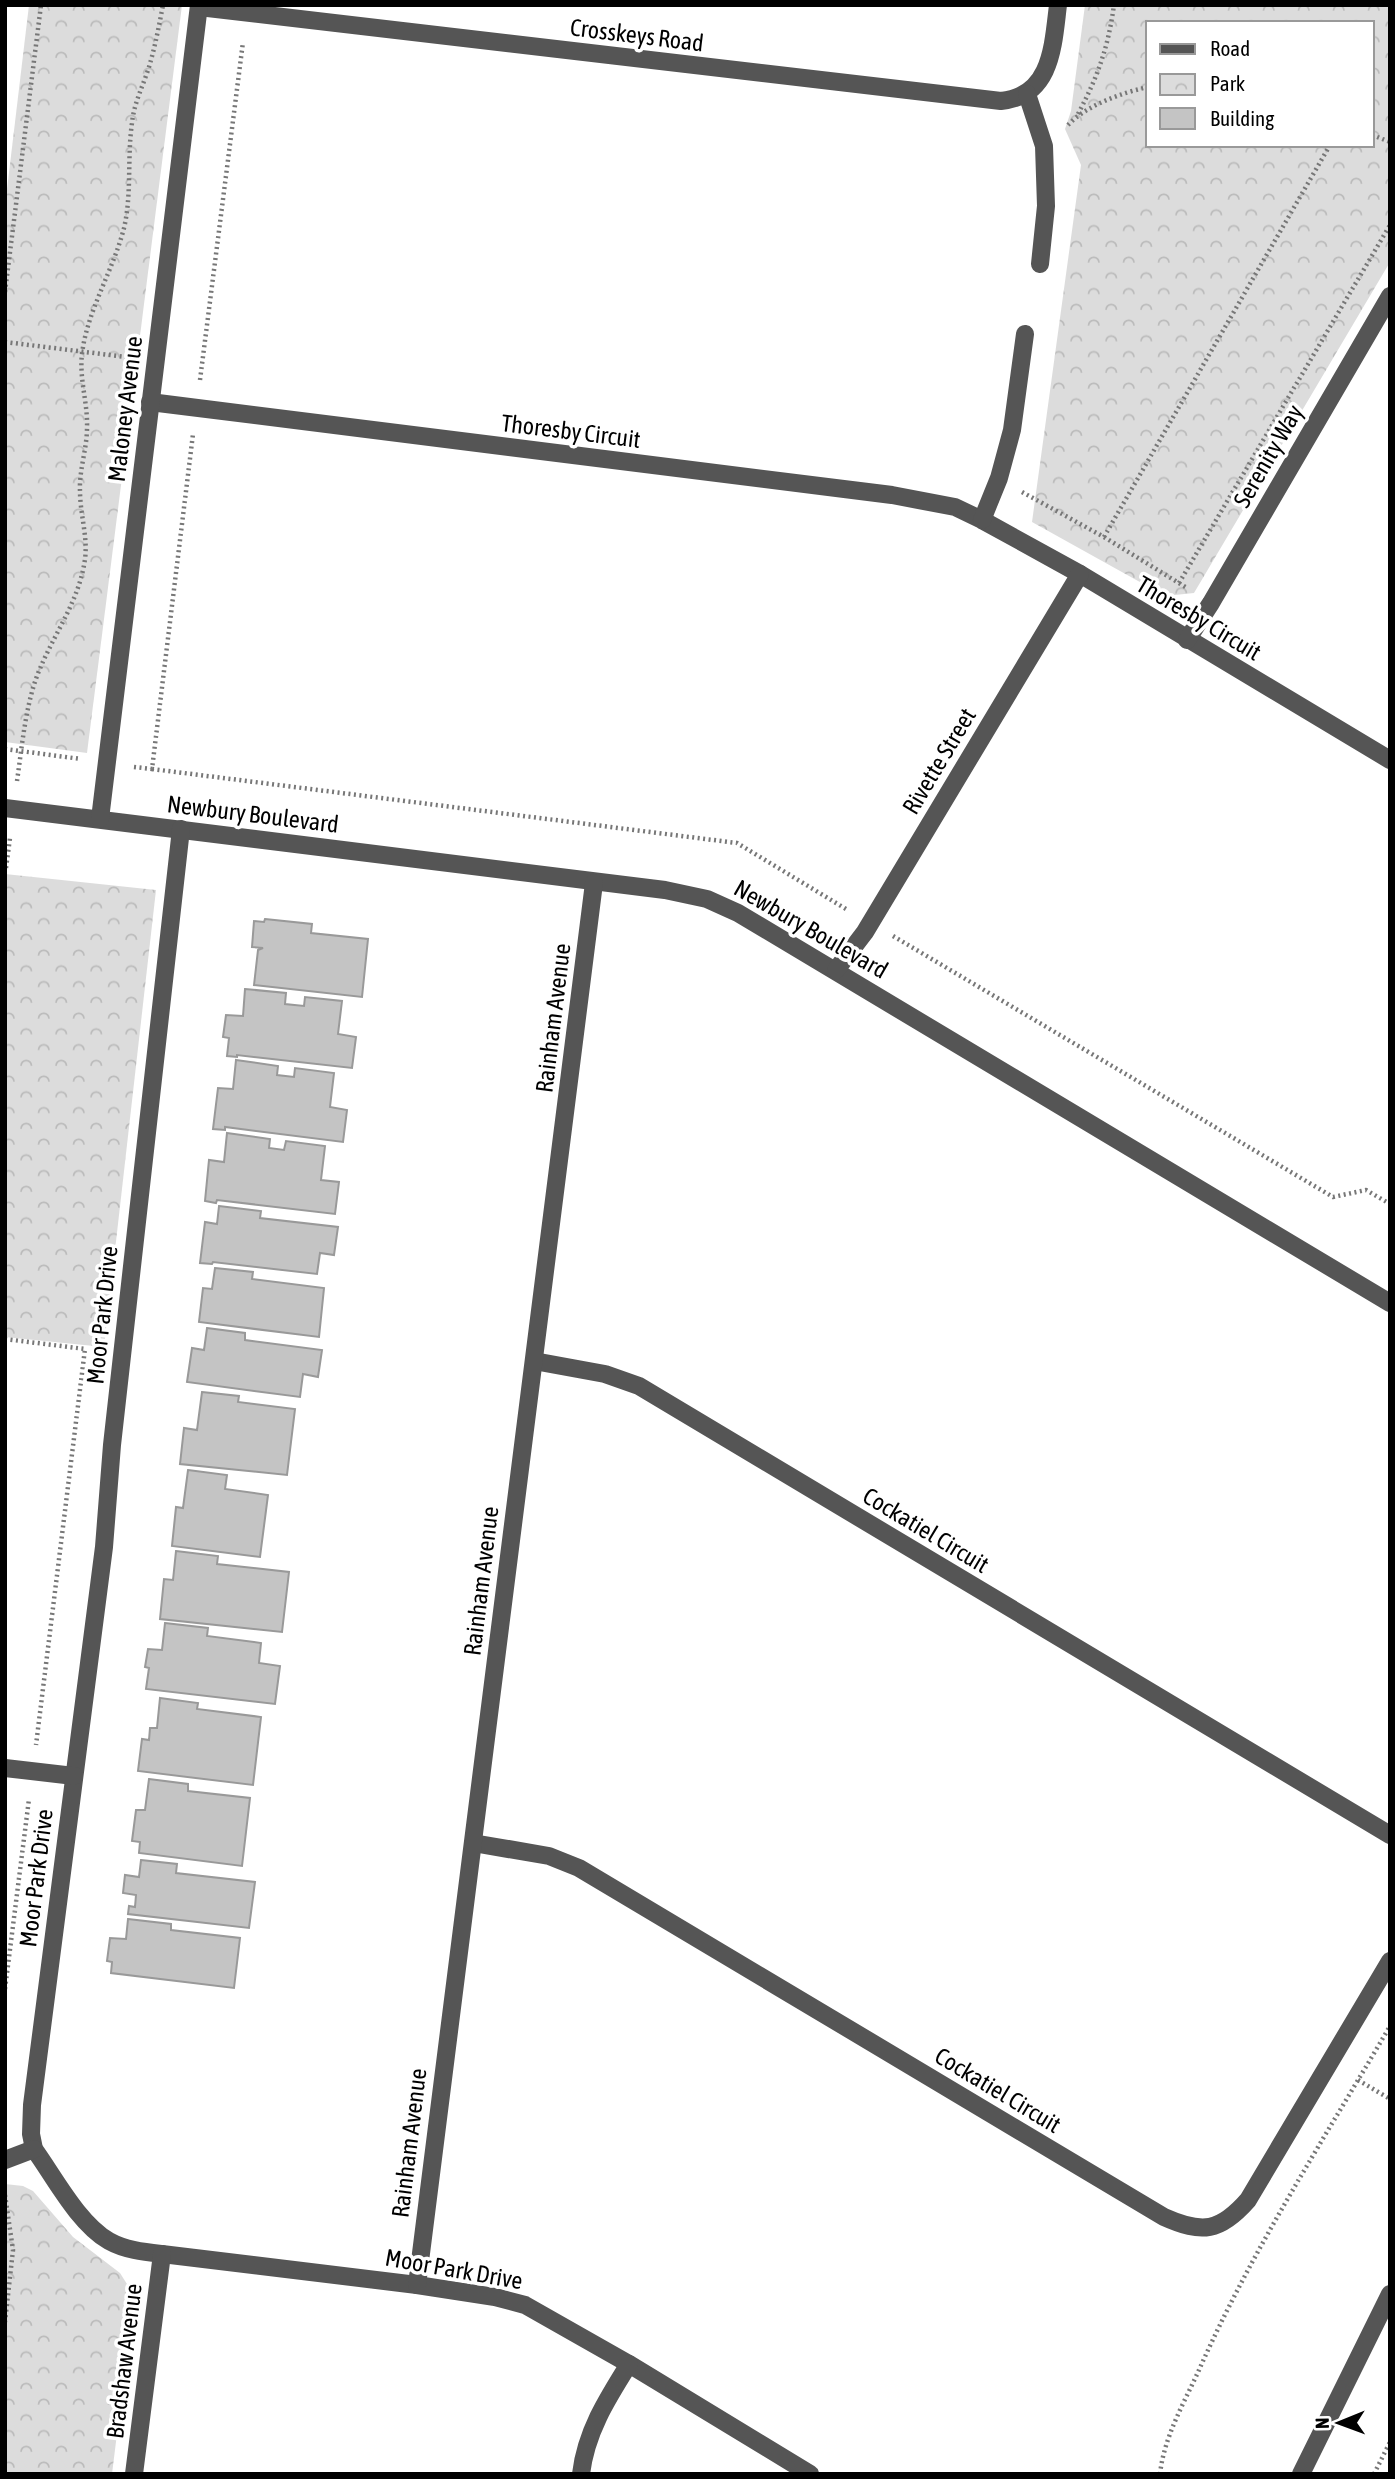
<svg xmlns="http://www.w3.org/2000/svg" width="1395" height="2479" viewBox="0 0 1395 2479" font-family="'Asap Condensed',sans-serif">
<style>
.park{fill:url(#park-crowns);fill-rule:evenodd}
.building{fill:#c4c4c4;stroke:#999;stroke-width:2}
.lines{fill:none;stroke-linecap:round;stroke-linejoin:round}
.path{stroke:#777;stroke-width:4.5;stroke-dasharray:2 3.5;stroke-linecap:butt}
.minor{stroke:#555;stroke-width:18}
.labels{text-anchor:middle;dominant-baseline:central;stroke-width:7;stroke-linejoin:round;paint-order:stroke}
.street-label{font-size:24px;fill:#000;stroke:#fff}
</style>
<defs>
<pattern id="park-crowns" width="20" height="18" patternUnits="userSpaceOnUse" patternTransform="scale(1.75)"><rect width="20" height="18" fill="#dcdcdc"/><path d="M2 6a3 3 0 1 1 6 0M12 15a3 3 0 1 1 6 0" fill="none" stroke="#bbb"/></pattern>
</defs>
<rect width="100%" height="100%" fill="#fff"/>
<g class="park">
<polygon points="29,5 182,5 87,753 5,742 5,206"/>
<path d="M1085 5H1390V262L1194 593 1165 596 1032 522 1081 165 1065 129 1071 111ZM1148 23H1372V145H1148Z"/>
<polygon points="5,874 156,890 104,1347 5,1337"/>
<polygon points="5,2184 23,2186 33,2191 73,2237 120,2273 132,2292 136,2303 135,2315 126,2361 112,2474 5,2474"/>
</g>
<g class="building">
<polygon points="265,919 312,924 311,933 368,939 362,997 254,985 258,950 263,948 252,947 254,921 264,922"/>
<polygon points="245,989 286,993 285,1004 304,1006 305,997 342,1001 338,1034 356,1037 352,1068 237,1055 237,1057 227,1056 229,1038 223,1037 226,1015 243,1016"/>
<polygon points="236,1060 278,1066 277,1075 294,1077 295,1068 334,1073 330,1107 347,1110 343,1142 225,1127 225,1130 213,1129 218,1088 233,1089"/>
<polygon points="227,1133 270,1139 269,1148 284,1150 286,1141 325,1146 321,1180 339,1182 335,1214 217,1200 216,1203 205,1201 209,1160 224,1162"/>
<polygon points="219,1206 261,1211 260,1218 338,1227 334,1255 320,1253 317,1274 213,1262 212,1264 200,1263 205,1222 217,1224"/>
<polygon points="215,1268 253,1272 252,1279 324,1288 319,1337 199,1322 203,1288 212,1289"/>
<polygon points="207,1328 245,1333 245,1340 322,1350 318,1377 303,1374 300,1397 187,1382 192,1348 204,1350"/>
<polygon points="202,1392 239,1396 238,1402 295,1409 287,1475 180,1464 184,1428 197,1430"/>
<polygon points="188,1470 227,1475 225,1489 268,1495 260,1557 172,1546 176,1507 183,1508"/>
<polygon points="176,1551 218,1556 217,1564 289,1572 282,1632 160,1619 164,1579 173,1580"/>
<polygon points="165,1623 208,1628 207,1636 261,1643 259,1663 280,1666 275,1704 146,1689 149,1668 145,1667 148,1649 162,1650"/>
<polygon points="160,1698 198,1703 197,1709 261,1717 253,1785 138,1771 142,1739 149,1740 150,1728 157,1728"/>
<polygon points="149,1779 188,1784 188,1791 250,1798 242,1866 139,1853 140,1842 132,1841 136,1810 145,1810"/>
<polygon points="141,1860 177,1864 176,1873 255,1882 249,1928 128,1914 129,1906 135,1907 136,1895 123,1893 125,1875 139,1877"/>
<polygon points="128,1919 171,1924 171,1930 240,1938 234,1988 111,1973 112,1962 107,1961 110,1938 126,1939"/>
</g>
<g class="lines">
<g class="path">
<path d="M1078 114C1098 76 1108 48 1114 5"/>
<path d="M1068 125C1087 105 1121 93 1148 87"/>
<polyline points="1372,135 1390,142"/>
<polyline points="5,292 41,5"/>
<polyline points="5,342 126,357"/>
<polyline points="200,380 243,42"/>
<polyline points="1022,492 1104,537 1187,588"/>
<polyline points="1104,537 1330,145"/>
<polyline points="1179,583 1390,225"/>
<polyline points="5,749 81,759"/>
<polyline points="134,767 152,769 193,434"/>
<polyline points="152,769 737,843 846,909"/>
<path d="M17 781C22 747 25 709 37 676 52 636 79 603 85 559 88 537 80 514 80 491 79 470 87 449 87 428 88 403 79 379 82 354 87 311 113 271 124 228 132 194 127 158 132 123 134 103 143 86 149 67 155 47 159 26 163 5"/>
<polyline points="6,868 10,838"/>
<polyline points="893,936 1333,1197 1366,1190 1390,1204"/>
<polyline points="5,1339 85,1349 36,1745"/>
<polyline points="5,1989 29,1799"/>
<polyline points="1358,2080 1390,2099"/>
<polyline points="5,2195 13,2250 5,2322"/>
<path d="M1160 2474C1164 2437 1184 2403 1199 2370 1252 2250 1324 2139 1390 2026"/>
<polyline points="1374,2474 1390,2442"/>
</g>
<g class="minor">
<path d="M199 7 1001 101C1052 96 1053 45 1058 5"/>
<polyline points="1027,94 1044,146 1046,206 1040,264"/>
<polyline points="150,402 892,495 955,507 982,520 1080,574 1390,760"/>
<polyline points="982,520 999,478 1012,430 1025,334"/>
<polyline points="1187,640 1211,603 1390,296"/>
<polyline points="5,808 665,890 707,899 738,913 1390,1303"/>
<polyline points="100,819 199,5"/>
<path d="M181 829 112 1445 104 1547 32 2105 31 2134 34 2149C55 2178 78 2223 109 2241 125 2250 144 2252 162 2254L417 2285 495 2297 525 2305 629 2364 810 2474"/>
<polyline points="836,970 865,932 1080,574"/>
<polyline points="534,1361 605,1374 639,1386 1390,1835"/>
<polyline points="5,1768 74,1776"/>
<path d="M473 1843 549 1856 579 1868 1164 2217C1202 2234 1220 2232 1248 2200L1390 1961"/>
<polyline points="5,2160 34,2149"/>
<polyline points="417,2285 594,883"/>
<polyline points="134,2474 162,2254"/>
<path d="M581 2474C586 2432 607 2399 629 2364"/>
<polyline points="1301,2474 1390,2294"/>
</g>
</g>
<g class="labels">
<g class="street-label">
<text transform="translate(637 35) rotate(7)">Crosskeys Road</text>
<text transform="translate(125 409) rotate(-83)">Maloney Avenue</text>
<text transform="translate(571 431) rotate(7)">Thoresby Circuit</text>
<text transform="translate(1268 456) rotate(-60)">Serenity Way</text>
<text transform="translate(1199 618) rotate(31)">Thoresby Circuit</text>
<text transform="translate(939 761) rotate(-59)">Rivette Street</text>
<text transform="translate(253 814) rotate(7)">Newbury Boulevard</text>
<text transform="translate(811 929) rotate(30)">Newbury Boulevard</text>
<text transform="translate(553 1018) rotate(-83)">Rainham Avenue</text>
<text transform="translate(102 1315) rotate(-84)">Moor Park Drive</text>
<text transform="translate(926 1530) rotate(31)">Cockatiel Circuit</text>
<text transform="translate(481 1581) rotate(-83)">Rainham Avenue</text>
<text transform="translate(36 1878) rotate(-83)">Moor Park Drive</text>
<text transform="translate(998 2090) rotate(31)">Cockatiel Circuit</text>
<text transform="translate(409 2143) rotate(-83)">Rainham Avenue</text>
<text transform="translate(454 2269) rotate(10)">Moor Park Drive</text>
<text transform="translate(124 2361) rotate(-83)">Bradshaw Avenue</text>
</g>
</g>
<rect width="1395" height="2479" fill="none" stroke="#000000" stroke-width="14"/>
<rect x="1146" y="21" width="228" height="126" fill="#ffffff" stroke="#999999" stroke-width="2"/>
<rect x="1160" y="44" width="35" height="10" fill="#555555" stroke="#999999" stroke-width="2"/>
<text x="1210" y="56" font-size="21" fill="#000000">Road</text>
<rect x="1160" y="74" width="35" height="21" fill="url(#park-crowns)" stroke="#999999" stroke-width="2"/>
<text x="1210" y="91" font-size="21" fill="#000000">Park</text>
<rect x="1160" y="108" width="35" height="21" fill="#c4c4c4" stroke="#999999" stroke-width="2"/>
<text x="1210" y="126" font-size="21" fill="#000000">Building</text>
<g transform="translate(1339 2423) rotate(269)" stroke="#ffffff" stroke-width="5" paint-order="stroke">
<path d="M0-5L12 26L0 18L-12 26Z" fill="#000000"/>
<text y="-10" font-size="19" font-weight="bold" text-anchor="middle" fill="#000000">N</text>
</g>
</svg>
